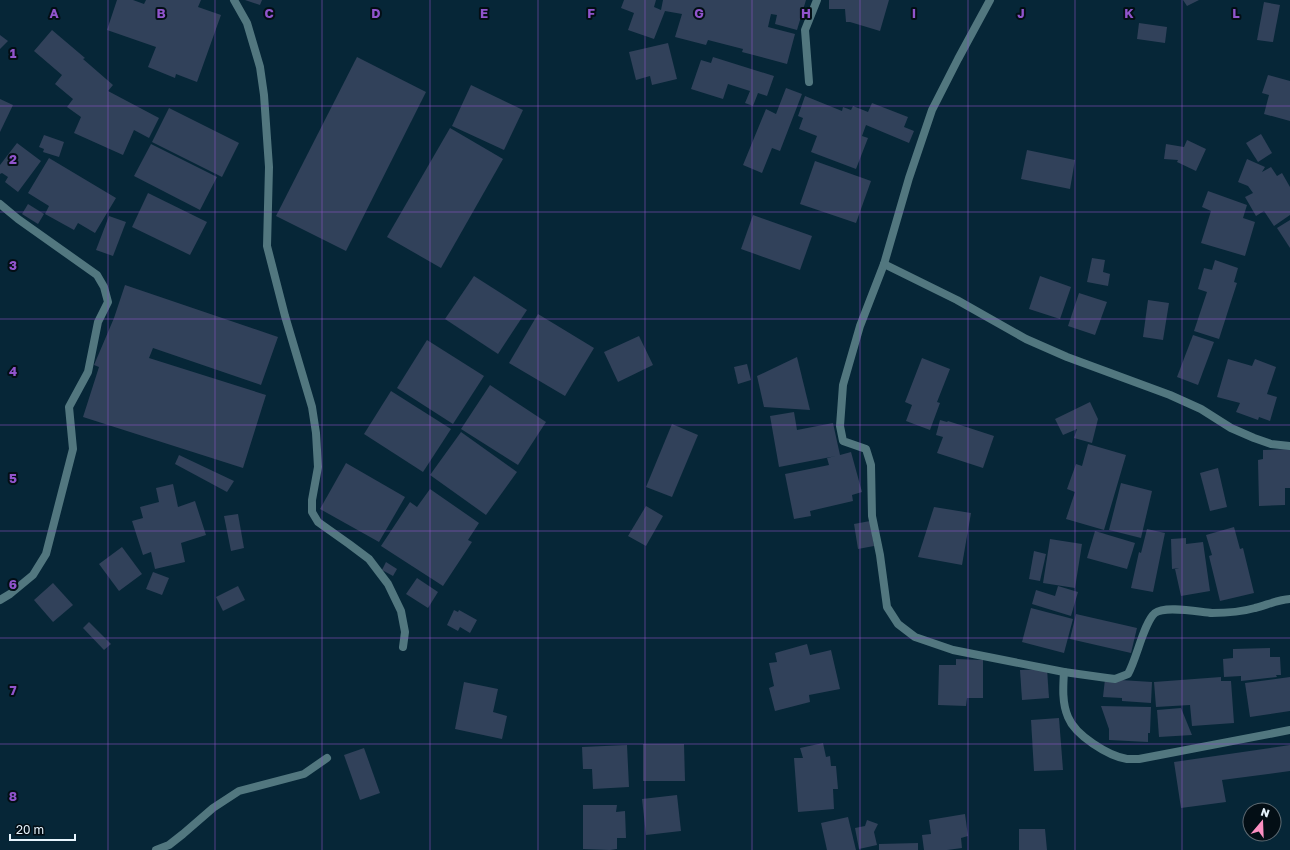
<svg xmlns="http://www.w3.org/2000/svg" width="1290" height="850" viewBox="0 0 1290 850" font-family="'Golos Text',sans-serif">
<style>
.building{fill:#31415a}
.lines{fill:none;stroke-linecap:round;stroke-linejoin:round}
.street{stroke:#52777f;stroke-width:8}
.grid{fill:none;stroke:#9154cc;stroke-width:1;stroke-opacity:0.55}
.grid-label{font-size:13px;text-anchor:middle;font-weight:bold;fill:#9154cc;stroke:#030e15;stroke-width:4;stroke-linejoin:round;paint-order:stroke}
</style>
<rect width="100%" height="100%" fill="#062637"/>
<g class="building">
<polygon points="117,0 133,0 144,4 146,0 201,0 198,7 221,15 197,82 176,74 175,78 148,67 156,47 107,30"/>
<polygon points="245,0 262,0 260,5"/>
<polygon points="624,0 656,0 654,7 661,10 663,0 806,0 797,30 775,24 777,15 771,14 768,27 795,34 787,64 742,52 743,49 708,40 706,45 675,37 682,14 665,11 654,39 628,30 634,13 621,8"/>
<polygon points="829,0 889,0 880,31 850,22 846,22 845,9 829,9"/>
<polygon points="1183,0 1199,0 1187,6"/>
<polygon points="1264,2 1280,5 1273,42 1257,40"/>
<polygon points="1139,23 1167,27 1165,43 1137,39"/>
<polygon points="52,30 85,58 83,59 113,85 108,91 159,118 149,138 134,130 123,155 74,133 81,117 67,107 73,99 55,84 62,75 34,51"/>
<polygon points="0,35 8,41 0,49"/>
<polygon points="668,43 677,79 652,85 650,76 636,80 629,52"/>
<polygon points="357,57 426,92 346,251 276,216"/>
<polygon points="713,57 774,76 767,96 758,93 753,106 745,103 750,91 728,84 723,99 691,89 701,60 711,63"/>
<polygon points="1268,75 1290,81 1290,121 1264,114 1269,95 1262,93"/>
<polygon points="471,85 523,110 504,150 452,126"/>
<polygon points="786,88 802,94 780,151 772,148 762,173 743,165 766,109 776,114"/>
<polygon points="805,96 842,111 843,107 851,110 853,106 868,112 872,103 908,117 904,127 914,131 909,143 866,125 862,136 868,138 856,169 811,152 817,136 799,129 803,118 798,116"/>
<polygon points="0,99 13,105 0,132"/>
<polygon points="169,108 239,143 222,177 152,142"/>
<polygon points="450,128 503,159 441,268 387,237"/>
<polygon points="1261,134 1272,153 1258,162 1246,143"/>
<polygon points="44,135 64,142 59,157 43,152 44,149 39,147"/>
<polygon points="1187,140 1206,149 1196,171 1177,162 1178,160 1164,159 1166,144 1184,147"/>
<polygon points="17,143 41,161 18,192 5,182 8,177 2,173 0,174 0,165"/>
<polygon points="151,144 217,177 200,210 134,176"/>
<polygon points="1027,150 1075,160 1070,189 1021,179"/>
<polygon points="49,158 116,198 95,233 78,223 74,230 45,214 49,206 28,193"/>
<polygon points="1247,159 1265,167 1262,172 1271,167 1277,176 1282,173 1290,187 1290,215 1274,226 1264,211 1256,216 1245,197 1253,193 1248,186 1238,182"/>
<polygon points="815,161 871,181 856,223 800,204"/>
<polygon points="1208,191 1247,205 1243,218 1255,222 1245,256 1201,243 1211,211 1202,207"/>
<polygon points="148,193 207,222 190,255 132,227"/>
<polygon points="28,204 44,214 38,224 22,214"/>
<polygon points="753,215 812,236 800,270 741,249"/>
<polygon points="109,216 126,222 113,256 96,250"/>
<polygon points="1290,220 1290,248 1277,228"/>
<polygon points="1092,258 1105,260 1103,272 1110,274 1108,286 1087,282"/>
<polygon points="1215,260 1238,268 1234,282 1237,283 1219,339 1194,331 1207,292 1198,289 1204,268 1212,270"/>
<polygon points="474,276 527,310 498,354 445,319"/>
<polygon points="1040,276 1071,287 1060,319 1029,309"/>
<polygon points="125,285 278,337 261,385 153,348 149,358 266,395 243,468 83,417 99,367 94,365 114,318"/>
<polygon points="1079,293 1107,302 1095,335 1068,326"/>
<polygon points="1148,300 1169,303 1163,340 1143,337"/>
<polygon points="538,314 594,348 565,396 509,363"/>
<polygon points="1193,335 1214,342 1198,385 1177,377"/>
<polygon points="639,336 653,365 618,382 604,352"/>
<polygon points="427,340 484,376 453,424 397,388"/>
<polygon points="797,357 810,410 764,407 757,376"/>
<polygon points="922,358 950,369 937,402 940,403 930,430 906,421 912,405 905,402"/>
<polygon points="1228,359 1252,366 1255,359 1276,367 1267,394 1277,397 1270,421 1259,417 1258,420 1236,412 1240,403 1217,397"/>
<polygon points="747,364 751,380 738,384 734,367"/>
<polygon points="490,385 546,422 518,465 461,429"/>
<polygon points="391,391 451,429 423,472 364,434"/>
<polygon points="1090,402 1098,419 1092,443 1074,438 1077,429 1063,435 1055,419"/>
<polygon points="794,412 797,430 833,423 840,455 851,452 862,492 852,495 853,501 810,511 811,516 794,519 785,474 829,465 827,458 836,456 779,467 770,416"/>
<polygon points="940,420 947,422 948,421 994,436 983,468 937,453 943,437 936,435"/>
<polygon points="672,424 698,435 672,497 646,487"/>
<polygon points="461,432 517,472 486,515 430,475"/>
<polygon points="1088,444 1126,455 1104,530 1066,519 1075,492 1067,489 1076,464 1082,466"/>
<polygon points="1290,449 1290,488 1285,488 1285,505 1259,506 1258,460 1263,459 1263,450"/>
<polygon points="179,455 234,481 227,492 175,464"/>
<polygon points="346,463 405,497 379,542 320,509"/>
<polygon points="1218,468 1227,507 1210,511 1200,473"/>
<polygon points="1121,483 1152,491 1141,538 1109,530"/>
<polygon points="173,484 178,507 195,501 206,535 181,543 185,562 155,569 151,552 143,555 132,521 143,518 140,507 159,502 156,488"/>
<polygon points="430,489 479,523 468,540 472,542 443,586 381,546 410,502 417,507"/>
<polygon points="646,506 663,516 646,546 628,536"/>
<polygon points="934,507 971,513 962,565 918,557"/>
<polygon points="238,514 244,548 231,551 224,516"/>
<polygon points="870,521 874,546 858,549 854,524"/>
<polygon points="1234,527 1240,549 1243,548 1254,593 1220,601 1209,556 1212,555 1206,535"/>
<polygon points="1147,529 1165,533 1153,592 1131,588 1139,552 1141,553"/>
<polygon points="1095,531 1135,543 1127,569 1087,558"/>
<polygon points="1186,538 1186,544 1203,542 1210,591 1181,596 1175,569 1179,568 1172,569 1171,539"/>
<polygon points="1050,539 1082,544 1075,588 1043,583"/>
<polygon points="122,547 142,574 119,591 99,564"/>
<polygon points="1034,551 1046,554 1040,581 1029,579"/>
<polygon points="386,562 397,569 393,576 382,570"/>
<polygon points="153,572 169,578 162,595 146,589"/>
<polygon points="417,578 438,592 428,608 406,594"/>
<polygon points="53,583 73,605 53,622 34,600"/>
<polygon points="238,586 245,600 223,611 216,597"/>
<polygon points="1058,586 1078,592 1071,616 1032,604 1036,590 1055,596"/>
<polygon points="1031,608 1073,619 1064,653 1022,642"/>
<polygon points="454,610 458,612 459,610 477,620 470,633 460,627 458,631 447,625"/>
<polygon points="1076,614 1137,628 1131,653 1070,639"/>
<polygon points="89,622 111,644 104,650 83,628"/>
<polygon points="807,644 810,655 831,650 840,689 809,695 810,702 775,711 769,688 774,686 769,663 777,662 775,653"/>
<polygon points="1270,648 1270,657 1280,657 1281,675 1276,675 1277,677 1241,681 1241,676 1224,677 1223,659 1233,658 1233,649"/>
<polygon points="956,659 983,660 983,698 967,698 966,706 938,705 939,665 956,665"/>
<polygon points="1047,669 1049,698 1022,700 1020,670"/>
<polygon points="1221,677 1221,681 1231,681 1234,723 1192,726 1190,705 1156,707 1154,682"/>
<polygon points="1290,677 1290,711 1250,717 1245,683"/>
<polygon points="1105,679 1152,682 1151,703 1122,701 1122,698 1103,697"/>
<polygon points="464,682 498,689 493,712 507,716 502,739 455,729"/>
<polygon points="1101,706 1151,707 1150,733 1148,733 1148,742 1109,740 1109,729"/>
<polygon points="1181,708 1192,735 1159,737 1157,710"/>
<polygon points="1059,718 1063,770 1034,771 1031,720"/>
<polygon points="823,743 826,757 830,756 831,766 836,766 838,789 833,789 834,809 798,812 794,758 803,758 800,748"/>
<polygon points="643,744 684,744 685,781 643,781"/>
<polygon points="627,745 629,787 593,789 592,769 583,769 582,747"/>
<polygon points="1290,745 1290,771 1222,780 1226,802 1181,808 1174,762"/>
<polygon points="364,748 380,793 360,800 344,755"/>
<polygon points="677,795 681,831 646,835 642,799"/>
<polygon points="583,805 617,805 616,812 625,811 626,838 617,838 617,849 610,850 583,849"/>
<polygon points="965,814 968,836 961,838 962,848 947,850 924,850 922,835 931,834 929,820"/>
<polygon points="848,817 856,850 827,850 821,823"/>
<polygon points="867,820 878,824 874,832 877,845 859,849 855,828 865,826"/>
<polygon points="1019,829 1045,829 1047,850 1019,850"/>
<polygon points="918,843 918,850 879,850 879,844"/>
</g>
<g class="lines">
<g class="street">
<polyline points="234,0 247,23 260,67 264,95 269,167 267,246 285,316 312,407 316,433 318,467 312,500 312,512 318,522 349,544 369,559 388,584 401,611 405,632 403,647"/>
<path d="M990 0 958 59 932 110 909 178 884 264 860 326 843 385 840 426 843 441 866 449 871 465 872 516 880 555 887 607 898 624 915 637 953 650 1064 672 1107 678 1115 679 1128 674C1137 658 1144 622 1155 613 1165 605 1199 612 1212 613 1227 613 1241 612 1255 608 1267 605 1277 600 1290 599"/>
<polyline points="809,82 805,30 817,0"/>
<polyline points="0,204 18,219 97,275 104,287 108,302 98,322 88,372 69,407 73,449 46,554 33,575 10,594 0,600"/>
<polyline points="884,264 957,300 1026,339 1067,357 1170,395 1201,409 1231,428 1254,438 1271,444 1290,446"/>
<path d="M1064 672C1063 687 1062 703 1068 717 1075 735 1108 756 1127 759 1131 759 1135 759 1139 759L1290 730"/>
<polyline points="156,850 169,845 183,834 213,808 239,791 304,774 327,758"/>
</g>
</g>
<path class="grid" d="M108 0V850M215 0V850M322 0V850M430 0V850M538 0V850M645 0V850M752 0V850M860 0V850M968 0V850M1075 0V850M1182 0V850M0 106H1290M0 212H1290M0 319H1290M0 425H1290M0 531H1290M0 638H1290M0 744H1290"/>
<g class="grid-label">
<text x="54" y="18">A</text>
<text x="161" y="18">B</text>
<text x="269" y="18">C</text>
<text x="376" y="18">D</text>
<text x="484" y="18">E</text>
<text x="591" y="18">F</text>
<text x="699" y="18">G</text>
<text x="806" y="18">H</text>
<text x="914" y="18">I</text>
<text x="1021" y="18">J</text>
<text x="1129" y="18">K</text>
<text x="1236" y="18">L</text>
<text x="13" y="58">1</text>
<text x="13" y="164">2</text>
<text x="13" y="270">3</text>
<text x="13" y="376">4</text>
<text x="13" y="483">5</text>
<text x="13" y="589">6</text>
<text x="13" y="695">7</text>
<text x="13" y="801">8</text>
</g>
<g transform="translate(1262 822) rotate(19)"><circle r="19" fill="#030e15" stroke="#5e6a72"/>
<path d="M0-3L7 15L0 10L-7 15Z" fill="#fc8fc1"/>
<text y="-6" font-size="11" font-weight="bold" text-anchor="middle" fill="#e7f5fe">N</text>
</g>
<path d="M10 834v6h65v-6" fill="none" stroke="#e7f5fe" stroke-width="2"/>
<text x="16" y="834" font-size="12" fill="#e7f5fe" stroke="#030e15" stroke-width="3" paint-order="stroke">20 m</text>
</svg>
